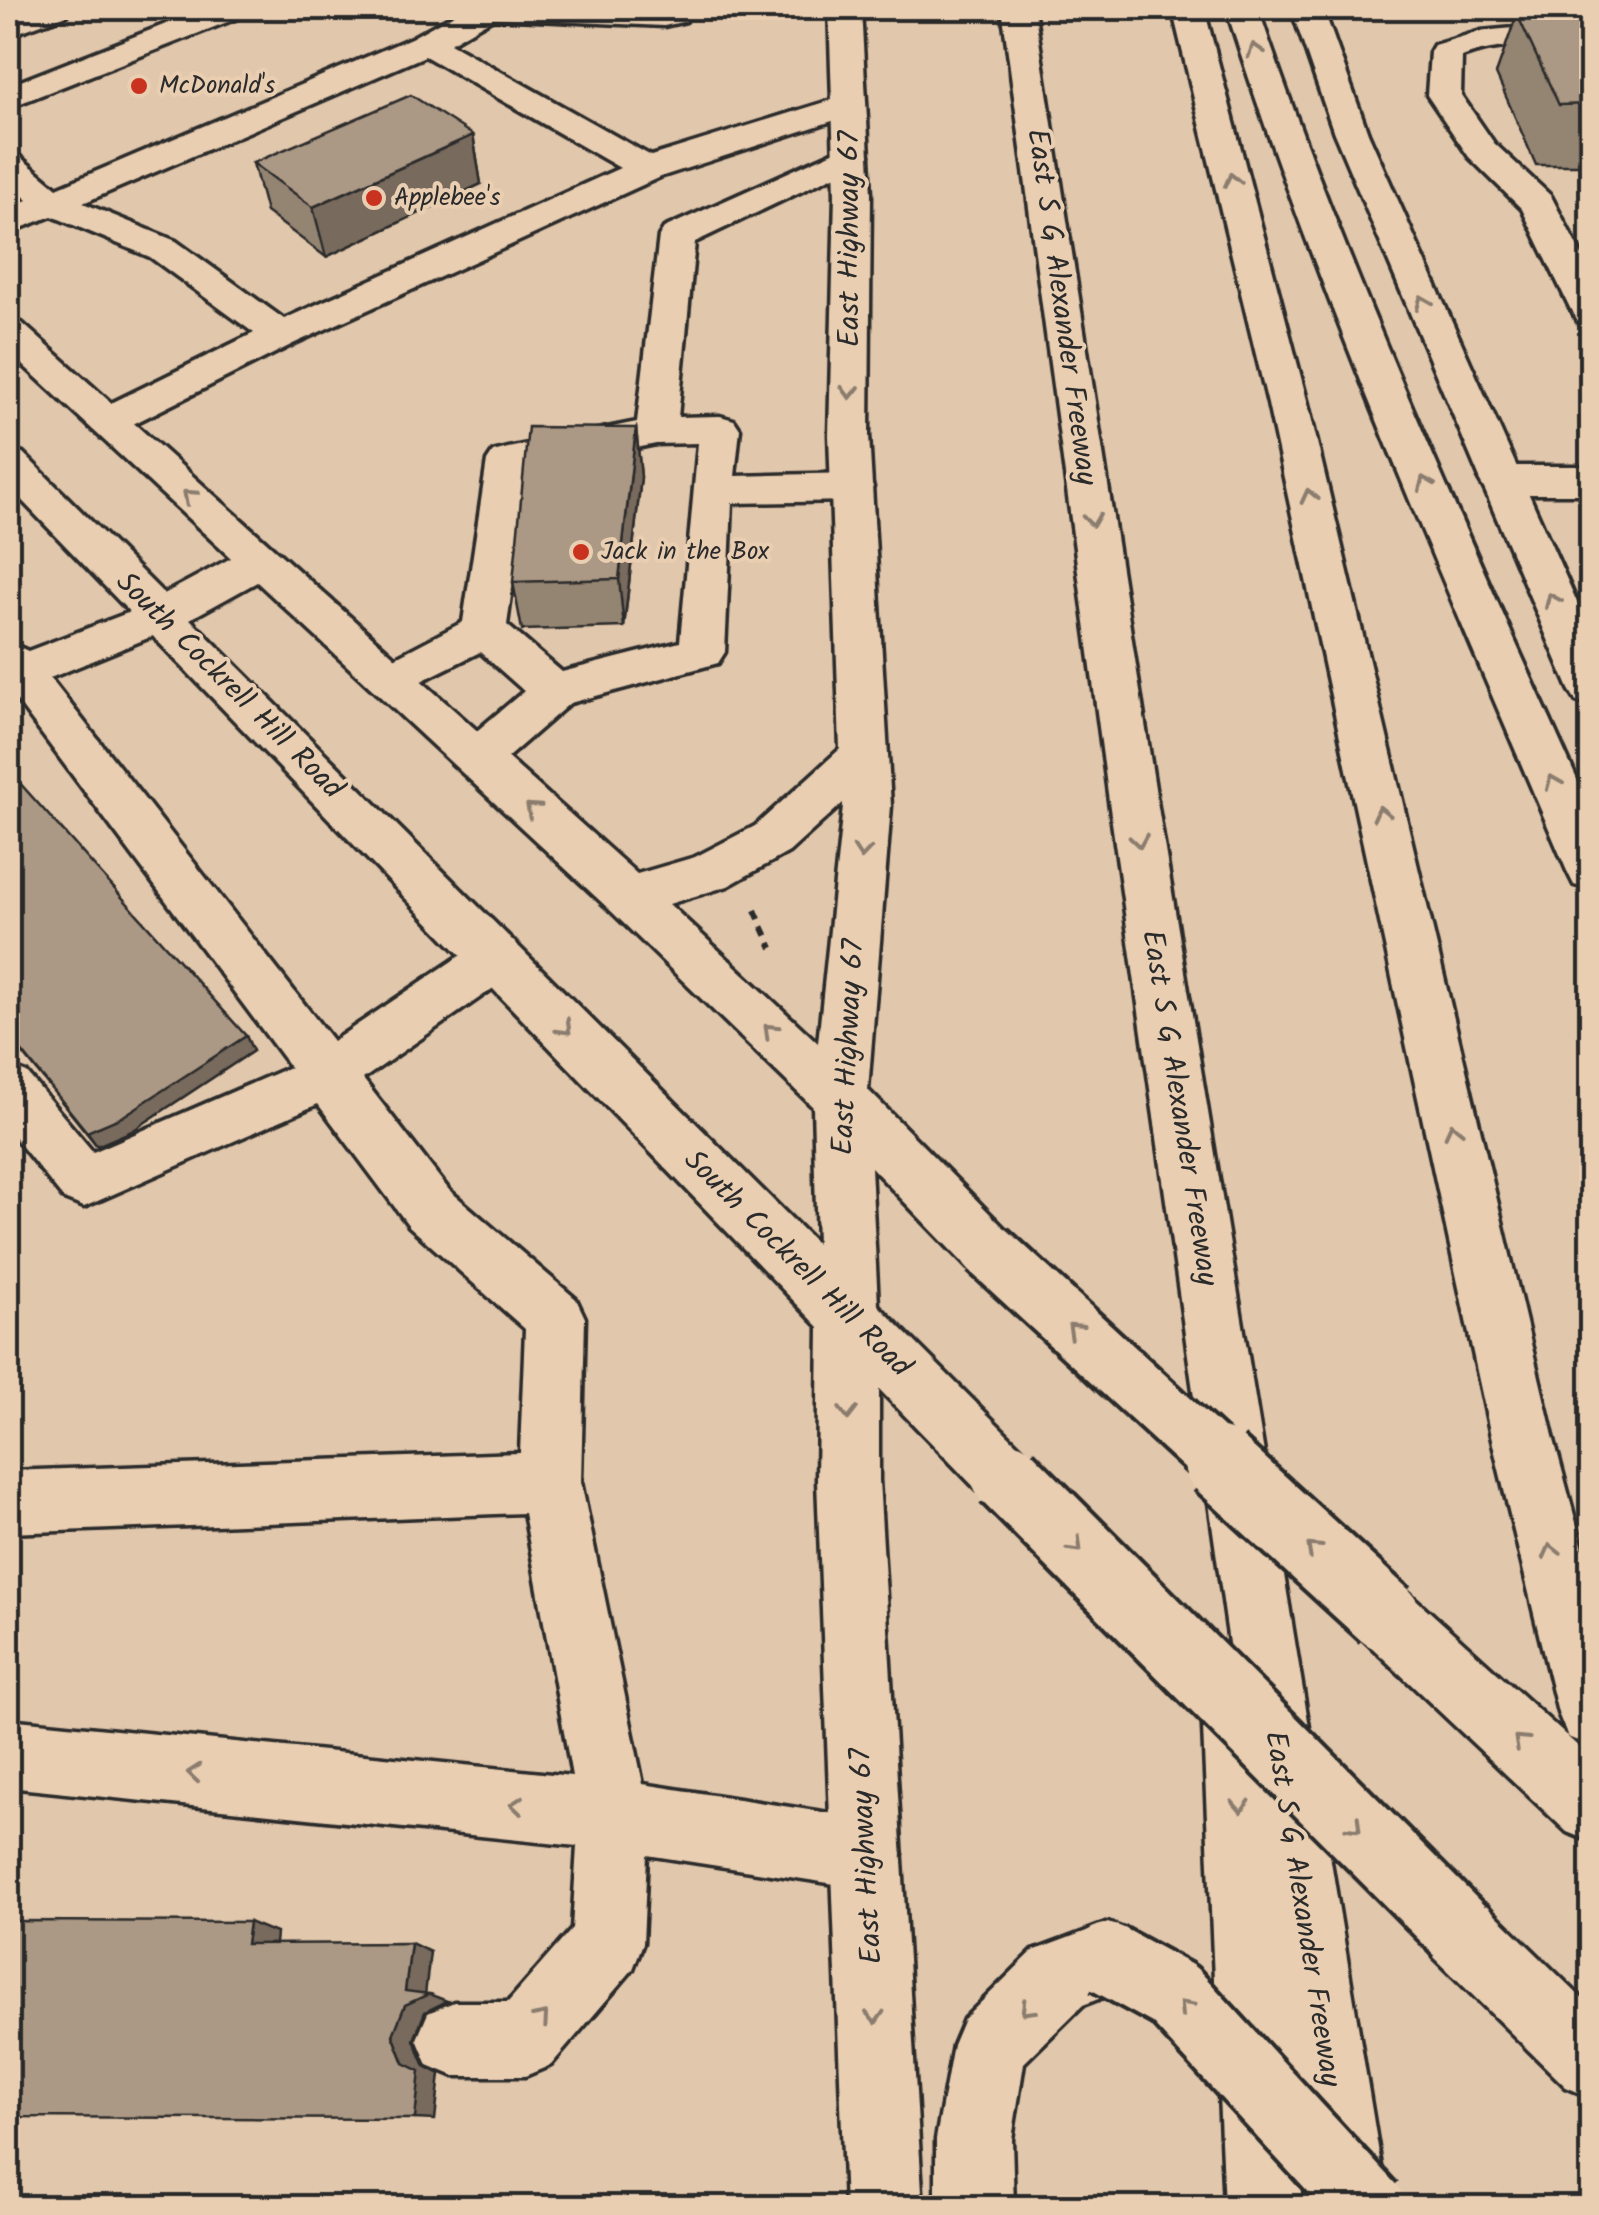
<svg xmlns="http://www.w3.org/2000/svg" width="1599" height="2215" viewBox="0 0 1599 2215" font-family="Kalam,sans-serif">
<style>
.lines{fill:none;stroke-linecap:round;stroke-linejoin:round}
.minor-casing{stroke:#2b2b2b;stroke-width:7}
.major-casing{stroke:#2b2b2b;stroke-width:7}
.highway-casing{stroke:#2b2b2b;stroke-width:7}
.path{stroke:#2b2b2b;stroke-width:6;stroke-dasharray:10 8;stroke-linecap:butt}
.minor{fill:#e9ceb1;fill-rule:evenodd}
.major{fill:#e9ceb1;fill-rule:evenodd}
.highway{fill:#e9ceb1;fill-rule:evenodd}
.major-bridge-far1-casing{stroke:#2b2b2b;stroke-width:64;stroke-linecap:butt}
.major-bridge-casing{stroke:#2b2b2b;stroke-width:78;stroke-linecap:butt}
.major-bridge-far1{stroke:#e9ceb1;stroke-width:56}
.major-bridge{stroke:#e9ceb1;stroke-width:70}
.wall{fill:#948472;stroke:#2b2b2b;stroke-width:2.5}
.shaded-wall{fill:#786b5d;stroke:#2b2b2b;stroke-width:2.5}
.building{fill:#ac9985;stroke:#2b2b2b;stroke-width:2.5}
.oneway{stroke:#8a7c6e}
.poi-dot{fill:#c8321e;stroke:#e9ceb1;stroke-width:4}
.labels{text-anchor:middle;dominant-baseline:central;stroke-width:8;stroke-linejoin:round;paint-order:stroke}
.far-poi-label{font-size:25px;fill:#2b2b2b;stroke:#e9ceb1;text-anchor:start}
.street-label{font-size:30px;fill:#2b2b2b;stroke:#e9ceb1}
</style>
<rect width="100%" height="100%" fill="#e1c7ac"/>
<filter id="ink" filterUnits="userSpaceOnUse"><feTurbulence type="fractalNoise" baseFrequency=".01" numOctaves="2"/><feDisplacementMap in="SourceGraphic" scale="20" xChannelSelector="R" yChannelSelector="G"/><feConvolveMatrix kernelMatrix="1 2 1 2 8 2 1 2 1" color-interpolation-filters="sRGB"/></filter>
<g filter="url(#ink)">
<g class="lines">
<defs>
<g id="minor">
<polygon points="28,8 72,8 67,15 8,36 8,15"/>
<polygon points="207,8 250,8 245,15 8,108 8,86"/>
<path d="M465 8H691L686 21 664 26 493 18 450 43 651 156 848 95 860 98 865 105 860 112 660 177 295 343 121 430 107 434 93 430 87 421 93 412 254 333 150 257 52 216 8 233V209L28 200 8 182V154L20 157 57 188 411 38ZM425 56 620 168 284 319 176 241 83 203Z"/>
<path d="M1536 26 1592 27V47C1549 46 1503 41 1462 57L1461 95 1494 143 1551 196 1592 275V325L1578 322 1573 314 1522 209 1469 157 1427 95 1430 52 1434 45 1481 31Z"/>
<path d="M851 144 863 148 869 155 863 162 695 242 678 417 720 416 734 420 740 429 735 476 852 473 867 477 873 487 867 497 852 501 732 503 725 652 718 663 570 703 493 770 476 776 459 770 452 758 459 746 524 691 480 652 391 696 375 692 368 680 375 668 463 622 487 461 493 452 508 448 637 422 659 236 664 228ZM698 443 680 642 562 672 507 625 528 470 656 444Z"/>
<polygon points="1500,466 1592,466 1592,494 1500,494 1485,490 1479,480 1485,470"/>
<polygon points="159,601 175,605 181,616 175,627 50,678 333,1041 479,943 497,937 515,943 523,958 515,973 363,1079 449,1190 576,1299 585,1318 581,1482 643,1784 867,1819 892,1829 902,1854 892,1879 867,1889 647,1855 643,1943 633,1969 551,2065 525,2076 454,2076 428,2065 417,2039 428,2013 454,2002 508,2002 572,1929 577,1846 8,1787 8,1719 572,1776 524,1513 8,1533 8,1471 520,1453 525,1329 409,1226 318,1104 84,1207 64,1199 8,1129 8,1066 27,1073 93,1152 290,1067 12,694 8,695 8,642 28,651"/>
</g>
<g id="major">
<path d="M829 8H861L871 194 869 435 891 806 868 1090 1008 1232 1017 1250 1008 1268 988 1276 968 1268 871 1167 878 1305 1029 1456 1038 1477 1029 1498 1007 1507 985 1498 879 1389V1480L923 2208H845L817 1480 819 1327 8 486V449L23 453 164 594 231 558 8 351V319L22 323 637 874 695 857 755 826 840 749 829 435 835 194ZM257 582 610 910 813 1107 817 1244 190 619ZM843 803V806L818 1043 669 904 728 886 789 852Z"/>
<polygon points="1291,8 1323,8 1368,133 1592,636 1592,705 1576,701 1569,689 1334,133"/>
<polygon points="1385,1582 1408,1592 1592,1759 1592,1842 1567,1832 1362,1638 1352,1615 1362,1592"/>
<polygon points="1460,1895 1486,1905 1592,2008 1592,2098 1566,2087 1434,1957 1424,1931 1434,1905"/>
<polygon points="1108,1923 1134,1933 1144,1959 1134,1985 1083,2005 1024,2063 1012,2139 1014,2208 936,2208 936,2139 953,2045 964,2019 1033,1951"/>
</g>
<g id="highway">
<polygon points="1002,8 1034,8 1157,801 1385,2190 1378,2208 1314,2208 1307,2190 1295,2107 1302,2208 1224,2208 1201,1682 1210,1658 1230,1650 1109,801"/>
<polygon points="1172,8 1204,8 1308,404 1553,1436 1592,1583 1592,1747 1568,1737 1558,1713 1491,1436 1268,404"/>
<path d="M1226 8H1258C1351 284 1473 547 1592 813V890L1574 885 1567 871C1446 586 1320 304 1226 8Z"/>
</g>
</defs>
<use href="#minor" class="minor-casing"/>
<use href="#major" class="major-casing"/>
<use href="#highway" class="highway-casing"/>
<polyline class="path" points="755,910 772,948"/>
<use href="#minor" class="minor"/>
<use href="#major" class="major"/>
<use href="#highway" class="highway"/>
<defs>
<polyline id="major-bridge-far1" points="988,1250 1222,1465"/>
<g id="major-bridge">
<polyline points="1219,1463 1385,1615"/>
<polyline points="1007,1477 1460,1931"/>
<polyline points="1108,1959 1174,1995 1370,2208"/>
</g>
</defs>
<use href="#major-bridge-far1" class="major-bridge-far1-casing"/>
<use href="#major-bridge" class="major-bridge-casing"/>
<use href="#major-bridge-far1" class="major-bridge-far1"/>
<use href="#major-bridge" class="major-bridge"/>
</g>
<g class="wall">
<polygon points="1517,14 1592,14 1592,165 1536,165 1496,74"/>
<polygon points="473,135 481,184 326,257 266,212 253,163"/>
<polygon points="636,428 641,477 624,627 522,630 513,582"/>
<polygon points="8,770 246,1036 253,1051 132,1131 97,1146 8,1035"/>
</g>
<g class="shaded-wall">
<polygon points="473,135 481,184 326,257 313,207"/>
<polygon points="636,428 641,477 624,627 619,579"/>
<polygon points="246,1036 253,1051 132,1131 97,1146 87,1132"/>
<polygon points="249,1922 276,1933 274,1954 246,1944"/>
<polygon points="411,1943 430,1952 425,1995 429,1994 447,2001 425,2012 414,2040 425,2066 440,2074 435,2120 415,2119 404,2063 393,2035 405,1991"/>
</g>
<g class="building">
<polygon points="1517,14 1592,14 1592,104 1559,105"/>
<polygon points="411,95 473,135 313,207 253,163"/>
<polygon points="528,427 636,428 619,579 513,582"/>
<polygon points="8,770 246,1036 122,1117 87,1132 8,1034"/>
<polygon points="8,1921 249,1922 246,1944 411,1943 405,1991 429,1994 405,2005 393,2035 404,2063 420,2071 415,2119 8,2117"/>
</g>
<defs><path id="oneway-chevron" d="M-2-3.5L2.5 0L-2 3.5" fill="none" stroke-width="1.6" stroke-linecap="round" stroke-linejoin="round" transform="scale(2.5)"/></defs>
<g class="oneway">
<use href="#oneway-chevron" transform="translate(1255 50) rotate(-107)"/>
<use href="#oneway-chevron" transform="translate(1232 180) rotate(-104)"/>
<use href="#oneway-chevron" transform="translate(1423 302) rotate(-113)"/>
<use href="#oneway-chevron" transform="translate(850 392) rotate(91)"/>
<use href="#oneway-chevron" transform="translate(1425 483) rotate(-113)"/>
<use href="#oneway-chevron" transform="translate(189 496) rotate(-138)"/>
<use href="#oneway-chevron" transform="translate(1309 496) rotate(-103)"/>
<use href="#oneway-chevron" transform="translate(1092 520) rotate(82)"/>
<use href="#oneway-chevron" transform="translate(1552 600) rotate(-114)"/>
<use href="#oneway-chevron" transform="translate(1553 782) rotate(-113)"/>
<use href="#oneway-chevron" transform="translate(532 809) rotate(-138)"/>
<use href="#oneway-chevron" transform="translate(1381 813) rotate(-103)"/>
<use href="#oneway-chevron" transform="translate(1139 841) rotate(81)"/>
<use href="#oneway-chevron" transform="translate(862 852) rotate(95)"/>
<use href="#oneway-chevron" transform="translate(565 1028) rotate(45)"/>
<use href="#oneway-chevron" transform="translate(770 1030) rotate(-136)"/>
<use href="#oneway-chevron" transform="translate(1453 1130) rotate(-103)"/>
<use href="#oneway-chevron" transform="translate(1074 1329) rotate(-137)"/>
<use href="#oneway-chevron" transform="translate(848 1413) rotate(90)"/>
<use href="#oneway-chevron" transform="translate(1076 1546) rotate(45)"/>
<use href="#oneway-chevron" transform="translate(1313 1549) rotate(-137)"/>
<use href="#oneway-chevron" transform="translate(1551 1551) rotate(-104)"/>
<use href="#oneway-chevron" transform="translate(1520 1741) rotate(-137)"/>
<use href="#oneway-chevron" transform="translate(194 1773) rotate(-174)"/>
<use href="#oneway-chevron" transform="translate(517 1805) rotate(-174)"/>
<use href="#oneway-chevron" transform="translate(1241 1806) rotate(87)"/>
<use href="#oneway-chevron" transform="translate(1355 1826) rotate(45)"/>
<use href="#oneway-chevron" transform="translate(1185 2007) rotate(-133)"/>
<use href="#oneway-chevron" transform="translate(1027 2009) rotate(135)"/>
<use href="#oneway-chevron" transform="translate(875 2017) rotate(87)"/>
<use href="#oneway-chevron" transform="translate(542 2018) rotate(-49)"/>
</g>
</g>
<g class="poi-dot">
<circle cx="139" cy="86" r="10"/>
<circle cx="374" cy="198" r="10"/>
<circle cx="581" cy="552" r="10"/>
</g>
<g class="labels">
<g class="far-poi-label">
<text x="159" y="86">McDonald's</text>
<text x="394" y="198">Applebee's</text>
<text x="601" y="552">Jack in the Box</text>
</g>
<g class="street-label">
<text transform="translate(850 239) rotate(-90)">East Highway 67</text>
<text transform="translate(1061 307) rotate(82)">East S G Alexander Freeway</text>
<text transform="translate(229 686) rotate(45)">South Cockrell Hill Road</text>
<text transform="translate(849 1047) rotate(-87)">East Highway 67</text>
<text transform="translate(1179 1108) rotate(81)">East S G Alexander Freeway</text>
<text transform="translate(797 1264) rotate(45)">South Cockrell Hill Road</text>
<text transform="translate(867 1856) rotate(-93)">East Highway 67</text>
<text transform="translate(1302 1909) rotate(81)">East S G Alexander Freeway</text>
</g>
</g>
<rect width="1599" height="2215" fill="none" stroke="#e9ceb1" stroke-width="40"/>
<rect x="20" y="20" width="1559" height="2175" fill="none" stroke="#2b2b2b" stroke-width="4" filter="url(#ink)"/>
</svg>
